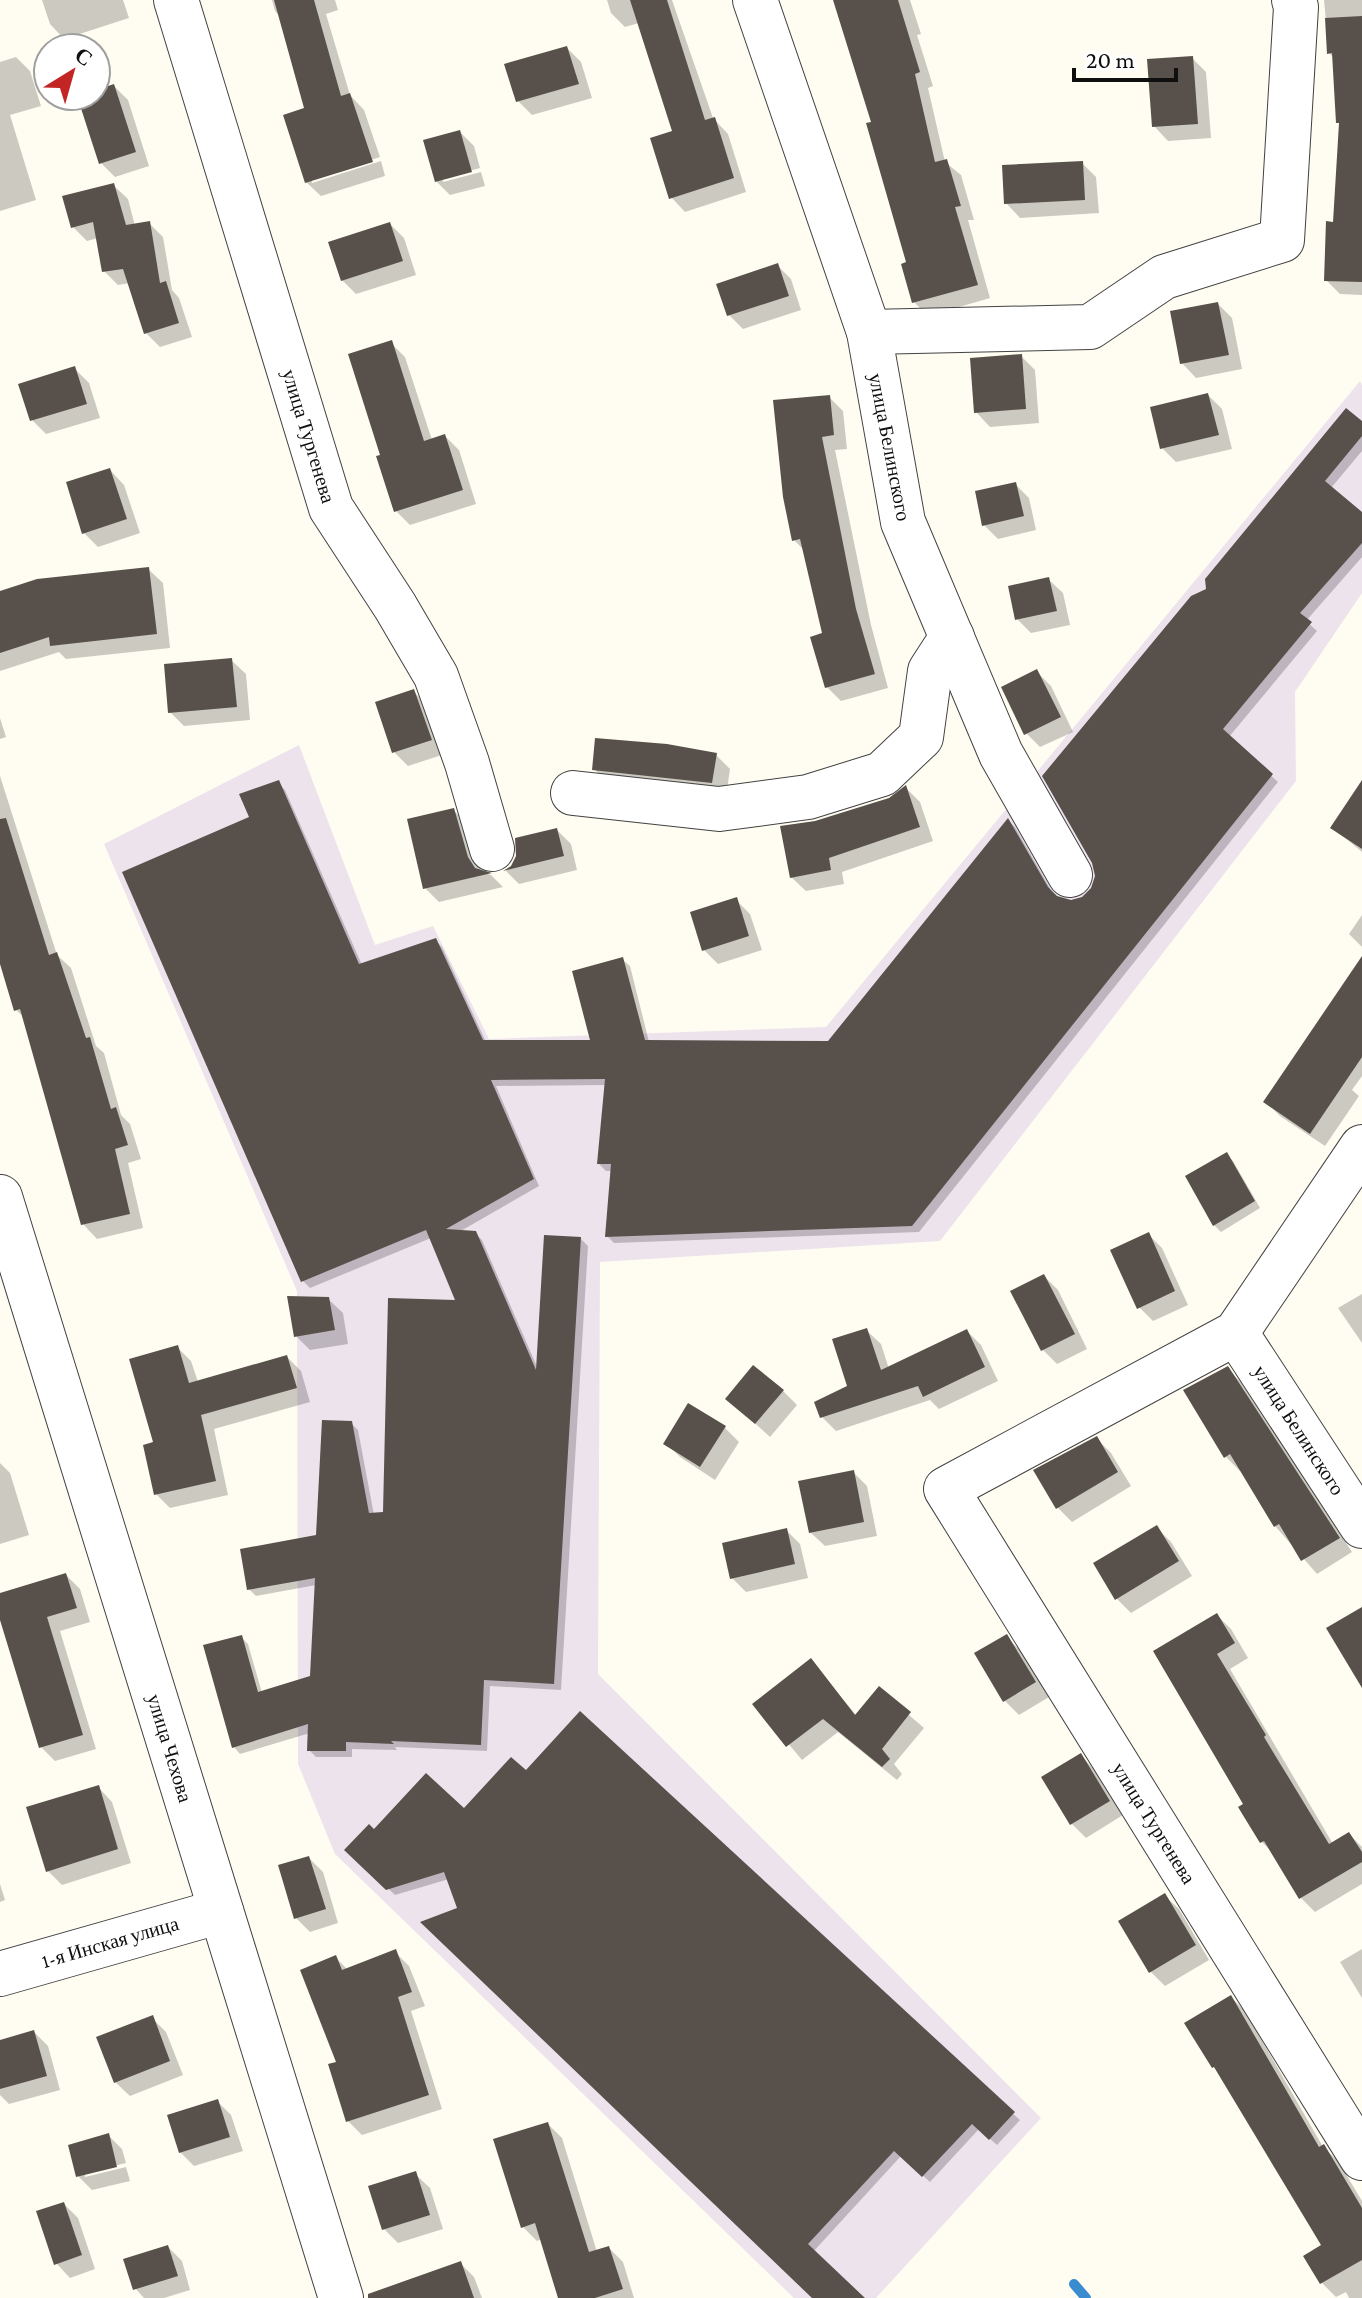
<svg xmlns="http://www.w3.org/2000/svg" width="1362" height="2298" viewBox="0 0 1362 2298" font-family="'Crimson Pro',serif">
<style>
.industrial{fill:#ede3ed}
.shadow{fill:#0003}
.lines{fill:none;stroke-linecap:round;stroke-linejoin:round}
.stream{stroke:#3a8cd0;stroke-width:10}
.building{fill:#58514b}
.minor-casing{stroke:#424242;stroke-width:46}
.minor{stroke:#fff;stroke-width:44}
.labels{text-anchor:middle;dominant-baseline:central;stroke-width:8;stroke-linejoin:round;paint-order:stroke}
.street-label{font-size:20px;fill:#0f0f0f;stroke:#fff}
</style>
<rect width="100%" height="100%" fill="#fffdf1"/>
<polygon class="industrial" points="1360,381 1362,385 1362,593 1295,692 1296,781 940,1241 600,1262 598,1674 1041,2118 876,2298 794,2298 335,1854 298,1764 297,1291 104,844 299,745 375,945 433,926 489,1039 826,1027"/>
<g class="shadow">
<polygon points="42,0 123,0 129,18 64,39 50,24"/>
<polygon points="272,0 335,0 338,10 326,14 350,95 364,110 380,157 312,179 312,183 381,161 385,176 321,196 306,182 306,109 281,17 275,11"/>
<polygon points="607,0 672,0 713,118 728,134 746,192 685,212 671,197 674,132 639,23 625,27 611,13"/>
<polygon points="836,0 910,0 921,34 917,35 933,86 928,88 945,162 961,175 974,220 968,220 990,298 928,316 914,302 909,264 874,123"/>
<polygon points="1324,0 1362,0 1362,136 1352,137 1338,122 1334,58 1329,53"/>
<polygon points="567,48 581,62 592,98 532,115 518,101"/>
<polygon points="16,57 30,71 41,106 10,115 36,200 0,211 0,62"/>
<polygon points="1192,58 1206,72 1211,138 1168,141 1154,126"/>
<polygon points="114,86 128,100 149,166 115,177 101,163 83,96 96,96 96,92"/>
<polygon points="460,132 474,146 480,168 443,178 443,182 481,172 485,186 450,195 436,181"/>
<polygon points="1082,163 1096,177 1099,213 1020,218 1006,203"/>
<polygon points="1362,170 1362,295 1340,294 1326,280"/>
<polygon points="113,185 128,199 135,226 149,223 163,237 172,290 179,298 192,337 160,347 146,333 130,283 118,285 104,271 98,238 87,241 73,227"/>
<polygon points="390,224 404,238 416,275 356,294 342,280"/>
<polygon points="777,265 791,279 801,310 743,329 729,315"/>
<polygon points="1218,304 1232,318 1242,369 1196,378 1182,363"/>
<polygon points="391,343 405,357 432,440 445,436 459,450 476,504 410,525 396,511 382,456"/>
<polygon points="1021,356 1035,370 1039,423 990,427 976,412"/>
<polygon points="74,368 89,383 100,418 46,434 32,420"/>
<polygon points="1208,395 1222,409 1232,449 1176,462 1162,448"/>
<polygon points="829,397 843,411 847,449 835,450 871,625 888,688 841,701 827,687 824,635 804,550 794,540"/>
<polygon points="1362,424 1362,451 1331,488 1362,515 1362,557 1306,621 1317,631 1229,737 1278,782 919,1232 614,1243 607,1236 612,1171 606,1171 599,1164 607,1085 496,1086 539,1186 459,1232 475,1233 482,1240 538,1369 581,1239 588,1246 561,1690 490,1686 487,1751 395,1747 397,1750 352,1749 352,1757 316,1757 309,1750 310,1733 240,1754 234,1747 241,1637 248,1644 262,1693 312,1677 316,1585 256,1596 249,1589 318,1537 351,1423 358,1430 374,1515 385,1514 458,1302 431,1238 310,1288 303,1281 251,818 278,783 285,790 362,965 435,940 442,947 486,1042 592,1042 623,960 630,966 649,1042 829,1043 1009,821 1015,827 1055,897 1071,902 1083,899 1093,889 1208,590"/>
<polygon points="110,470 124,485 140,533 98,547 84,533"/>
<polygon points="1015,484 1029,498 1036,530 998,539 984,525"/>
<polygon points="148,569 163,583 170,648 66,659 59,652 0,671 0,593"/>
<polygon points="1048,579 1063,593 1070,625 1031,633 1017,619"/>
<polygon points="231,660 246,674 250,720 184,726 170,712"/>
<polygon points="1037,672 1051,686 1073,732 1040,747 1026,733"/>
<polygon points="414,692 428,706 445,754 408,766 394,752"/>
<polygon points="0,718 6,737 0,739"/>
<polygon points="716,755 730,769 726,796 608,783 594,769"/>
<polygon points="0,776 57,955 71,968 96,1046 104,1053 121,1115 130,1124 141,1159 128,1163 143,1228 97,1239 83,1224 25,1018 16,1010 0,959"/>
<polygon points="906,788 920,802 933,841 842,872 844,884 806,891 791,877 816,823 890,800"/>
<polygon points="1362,803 1362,852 1332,827"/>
<polygon points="453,810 468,824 481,872 491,875 503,887 439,902 425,888"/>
<polygon points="557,830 571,844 577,870 519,884 506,871 512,867 518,856"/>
<polygon points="736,900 750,914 762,950 718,964 704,950"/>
<polygon points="1362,915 1362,947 1349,934"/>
<polygon points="1362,960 1362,1076 1352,1090 1359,1096 1325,1146 1280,1116 1266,1102"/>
<polygon points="1226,1154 1233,1161 1260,1208 1221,1232 1214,1225"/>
<polygon points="1148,1234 1162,1248 1188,1305 1153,1321 1139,1307"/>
<polygon points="1044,1276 1058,1290 1087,1349 1057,1364 1043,1350"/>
<polygon points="1362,1294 1362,1343 1338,1308"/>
<polygon points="328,1299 343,1313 348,1344 310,1350 296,1336"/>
<polygon points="866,1330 881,1344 889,1369 967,1331 981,1345 998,1381 939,1409 930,1400 836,1431 822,1417 850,1387"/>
<polygon points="177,1347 191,1361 198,1382 287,1357 301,1371 310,1402 214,1429 228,1495 170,1508 156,1494 156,1444"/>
<polygon points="1227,1368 1241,1382 1352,1552 1317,1574 1275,1526 1241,1470 1240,1471 1226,1457"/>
<polygon points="783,1391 797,1405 770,1437 728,1399"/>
<polygon points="689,1406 725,1428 739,1442 715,1480 680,1457 666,1443"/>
<polygon points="1097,1439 1111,1453 1131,1486 1072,1522 1058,1508"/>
<polygon points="0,1463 10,1473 29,1535 0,1544"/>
<polygon points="853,1472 867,1486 877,1536 825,1546 810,1532"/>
<polygon points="1157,1528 1171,1542 1192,1576 1131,1613 1117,1599"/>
<polygon points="786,1530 800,1544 808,1578 746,1592 732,1578"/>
<polygon points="66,1575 80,1589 90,1622 60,1631 96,1749 55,1761 41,1747 0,1619 0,1595"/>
<polygon points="1217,1615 1231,1629 1248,1658 1230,1669 1333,1844 1349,1834 1362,1847 1362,1884 1315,1912 1301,1898 1275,1855 1262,1842 1246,1805 1156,1652"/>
<polygon points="1006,1637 1021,1651 1049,1697 1019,1715 1005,1701"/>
<polygon points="811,1661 857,1716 879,1689 924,1728 894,1764 902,1774 897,1780 838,1732 802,1760 755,1704"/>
<polygon points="580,1714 1020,2120 997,2145 979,2129 930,2182 901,2156 813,2252 855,2298 815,2298 460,1909 449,1879 395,1895 347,1850 374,1831 464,1811 526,1773"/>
<polygon points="1081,1756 1095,1770 1123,1815 1086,1838 1072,1824"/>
<polygon points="98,1787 112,1802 131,1863 62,1885 48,1871"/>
<polygon points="309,1858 323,1872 338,1923 310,1932 296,1918"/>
<polygon points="0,1884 5,1900 0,1902"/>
<polygon points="1164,1895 1179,1909 1209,1960 1165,1986 1151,1972"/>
<polygon points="1362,1949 1362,1998 1340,1962"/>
<polygon points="395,1952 409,1966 425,2006 411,2011 442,2109 362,2135 348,2121 339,2063 336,1958 348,1970"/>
<polygon points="1231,1997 1245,2011 1323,2147 1338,2161 1362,2201 1362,2298 1349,2298 1346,2292 1336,2297 1322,2283 1306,2256 1323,2246 1220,2073 1214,2067"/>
<polygon points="152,2018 166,2032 183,2075 130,2096 115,2082"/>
<polygon points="34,2032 48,2046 60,2090 9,2104 0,2095 0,2042"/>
<polygon points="217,2101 231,2115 243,2151 194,2166 180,2152"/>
<polygon points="548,2124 562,2138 597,2252 609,2248 623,2262 634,2298 560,2298 542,2239 537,2241 523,2227"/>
<polygon points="108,2135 122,2149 126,2163 85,2173 85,2177 126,2167 130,2181 92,2190 78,2176"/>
<polygon points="415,2174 430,2188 443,2229 398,2243 384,2229"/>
<polygon points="64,2204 78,2218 95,2269 70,2278 56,2263"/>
<polygon points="168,2247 182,2261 190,2290 164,2298 144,2298 135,2288"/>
<polygon points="460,2263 474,2277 482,2298 422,2298"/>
</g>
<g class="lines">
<polyline class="stream" points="1074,2284 1086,2298"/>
</g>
<g class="building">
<polygon points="274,0 314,0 341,96 350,93 373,162 305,183 283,115 304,108"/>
<polygon points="630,0 667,0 705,120 715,117 734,178 669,199 650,138 672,131"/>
<polygon points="833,0 898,0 920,72 915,74 935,162 947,159 961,206 955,207 978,285 912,303 901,264 906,262 866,123 871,122"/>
<polygon points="1362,16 1362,282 1324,281 1326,221 1333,222 1339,123 1336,123 1332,53 1327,54 1325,18"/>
<polygon points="567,46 579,84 516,102 504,64"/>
<polygon points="1193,56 1198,124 1152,127 1147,59"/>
<polygon points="114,84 136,152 99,164 77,96 96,96 96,90"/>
<polygon points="460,130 472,172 435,182 423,140"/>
<polygon points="1083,161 1085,200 1004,204 1002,165"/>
<polygon points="114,183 126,225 150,221 160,283 166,281 179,323 144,334 123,269 102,272 93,222 71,228 62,196"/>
<polygon points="390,222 403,261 341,281 328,242"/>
<polygon points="778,263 789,296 727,316 716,284"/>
<polygon points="1218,302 1229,355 1180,364 1170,311"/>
<polygon points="392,340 424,441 445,434 463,490 394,512 376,456 380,455 348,354"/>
<polygon points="1022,354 1026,409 974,413 970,358"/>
<polygon points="75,366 87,404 30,421 18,384"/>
<polygon points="1208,393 1219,435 1160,449 1150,407"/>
<polygon points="830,395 834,435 822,437 856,609 875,674 825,688 810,637 822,633 800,539 792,541 783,497 773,400"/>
<polygon points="1346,408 1362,421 1362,436 1325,481 1362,512 1362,543 1300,613 1312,622 1223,729 1273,774 912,1226 605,1237 611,1164 597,1164 605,1079 491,1080 534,1179 446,1229 476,1231 536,1370 544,1235 581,1237 554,1684 484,1680 481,1745 391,1741 394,1744 346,1742 346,1751 307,1751 308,1724 232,1748 203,1645 242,1635 258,1692 310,1676 315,1578 247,1590 240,1549 316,1535 322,1420 352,1421 369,1513 383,1512 388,1298 455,1300 426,1230 301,1282 122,872 249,817 239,794 279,780 359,964 436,938 483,1040 590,1040 572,971 623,957 645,1040 828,1041 1008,818 1048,887 1057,896 1071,900 1082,897 1091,888 1095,876 1092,863 1042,776 1191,596 1206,589 1205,579"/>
<polygon points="110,468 127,519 82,534 66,482"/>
<polygon points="1016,482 1024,516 982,526 975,491"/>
<polygon points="149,567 157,634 50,646 49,637 0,653 0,591 37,579"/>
<polygon points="1049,577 1057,611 1015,620 1008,586"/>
<polygon points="232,658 237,707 168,713 164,664"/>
<polygon points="1037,669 1061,717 1024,735 1001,687"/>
<polygon points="414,689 432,740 392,753 375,702"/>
<polygon points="595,738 667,744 717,753 712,783 592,770"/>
<polygon points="1362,780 1362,849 1330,828"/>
<polygon points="906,785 920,827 829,858 831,870 790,878 780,826 815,821 889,798"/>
<polygon points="454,808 468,857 475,868 492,873 423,889 407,819"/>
<polygon points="6,818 49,955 57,952 86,1038 90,1037 111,1109 116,1107 128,1145 115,1149 130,1214 81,1225 20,1009 14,1011 0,964 0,819"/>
<polygon points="557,828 564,856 503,871 511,866 516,856 515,838"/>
<polygon points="737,897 749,936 702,951 690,912"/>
<polygon points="1362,956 1362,1057 1310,1134 1263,1102"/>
<polygon points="1227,1152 1255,1201 1213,1226 1185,1176"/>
<polygon points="1149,1232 1175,1291 1137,1309 1110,1250"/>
<polygon points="1044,1274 1075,1334 1041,1351 1010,1291"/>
<polygon points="287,1296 329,1297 335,1330 294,1337"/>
<polygon points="867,1328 881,1370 967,1329 985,1367 923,1397 918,1386 820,1418 814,1402 847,1386 832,1339"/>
<polygon points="178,1345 189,1383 287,1355 297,1388 201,1415 216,1481 154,1495 143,1445 153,1442 129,1359"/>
<polygon points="753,1365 784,1390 755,1424 725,1399"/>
<polygon points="1228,1366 1340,1538 1301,1561 1279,1524 1274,1527 1230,1454 1224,1458 1183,1390"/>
<polygon points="688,1403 726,1426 700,1467 663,1444"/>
<polygon points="1097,1436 1118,1472 1056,1509 1033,1470"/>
<polygon points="854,1470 864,1522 809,1533 798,1481"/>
<polygon points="1157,1525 1179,1561 1115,1600 1093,1563"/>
<polygon points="787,1528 795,1564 730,1579 722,1543"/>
<polygon points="66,1573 77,1608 47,1617 83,1735 39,1748 0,1620 0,1593"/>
<polygon points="1362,1607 1362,1688 1326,1628"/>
<polygon points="1217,1613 1235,1643 1217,1654 1266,1735 1264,1737 1329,1844 1349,1832 1362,1852 1362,1862 1299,1899 1264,1841 1260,1843 1238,1807 1243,1804 1153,1651"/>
<polygon points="1007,1634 1036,1682 1003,1702 974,1653"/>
<polygon points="811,1658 855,1715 879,1686 911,1712 882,1749 890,1759 882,1767 823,1719 786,1747 752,1704"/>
<polygon points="580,1711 1015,2112 989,2140 972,2124 922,2177 894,2151 808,2244 865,2298 812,2298 420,1922 457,1908 444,1872 386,1890 344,1850 369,1824 374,1829 426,1773 464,1808 511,1757 526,1770"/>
<polygon points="1081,1753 1110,1801 1070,1825 1041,1777"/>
<polygon points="99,1785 118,1849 46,1872 26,1807"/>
<polygon points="309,1856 326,1909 294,1919 278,1865"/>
<polygon points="1165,1893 1196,1945 1149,1973 1118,1921"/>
<polygon points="396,1949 412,1992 398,1997 429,2095 346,2122 328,2064 336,2062 300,1970 336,1955 342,1970"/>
<polygon points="1231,1995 1319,2147 1324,2144 1362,2208 1362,2260 1320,2284 1303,2256 1321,2245 1214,2067 1212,2068 1184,2023"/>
<polygon points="153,2015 170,2061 114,2083 96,2037"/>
<polygon points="34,2030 47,2076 0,2089 0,2040"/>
<polygon points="218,2099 230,2137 179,2153 167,2115"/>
<polygon points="548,2122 589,2252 609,2246 623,2289 595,2298 558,2298 535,2223 521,2228 493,2139"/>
<polygon points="109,2133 117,2167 76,2177 68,2145"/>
<polygon points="416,2171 430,2215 382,2230 368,2186"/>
<polygon points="64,2202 82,2255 54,2265 36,2211"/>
<polygon points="168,2245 178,2276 133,2290 123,2259"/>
<polygon points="461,2261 474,2298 368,2298 368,2294"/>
</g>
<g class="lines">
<defs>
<g id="minor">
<polyline points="176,0 331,508 395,606 436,676 467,763 492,849"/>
<polyline points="755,0 869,332 903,522 1001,754 1070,875"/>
<polyline points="869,332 1090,327 1164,277 1282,240 1296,7 1294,0"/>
<polyline points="573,793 719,809 808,797 882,774 921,737 930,671 952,637"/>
<polyline points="1362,1147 1236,1333 946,1489 1362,2158"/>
<polyline points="0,1197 341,2298"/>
<polyline points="1236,1333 1362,1526"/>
<polyline points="0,1974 221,1911"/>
</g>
</defs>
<use href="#minor" class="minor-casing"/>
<use href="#minor" class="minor"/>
</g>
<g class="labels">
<g class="street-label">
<text transform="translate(309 436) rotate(73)">улица Тургенева</text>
<text transform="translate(890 447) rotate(79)">улица Белинского</text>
<text transform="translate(1299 1430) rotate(57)">улица Белинского</text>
<text transform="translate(170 1748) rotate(73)">улица Чехова</text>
<text transform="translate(1154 1823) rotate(58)">улица Тургенева</text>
<text transform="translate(110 1942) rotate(-16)">1-я Инская улица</text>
</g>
</g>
<g transform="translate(72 72) rotate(37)"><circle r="38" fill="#ffffff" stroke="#9f9f9f" stroke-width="2"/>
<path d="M0-6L14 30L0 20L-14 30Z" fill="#c22524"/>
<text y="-12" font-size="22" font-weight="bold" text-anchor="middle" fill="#0f0f0f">С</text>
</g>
<path d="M1074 68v12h102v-12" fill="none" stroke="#0f0f0f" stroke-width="4"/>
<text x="1086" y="68" font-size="24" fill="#0f0f0f" stroke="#ffffff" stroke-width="6" paint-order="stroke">20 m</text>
</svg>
